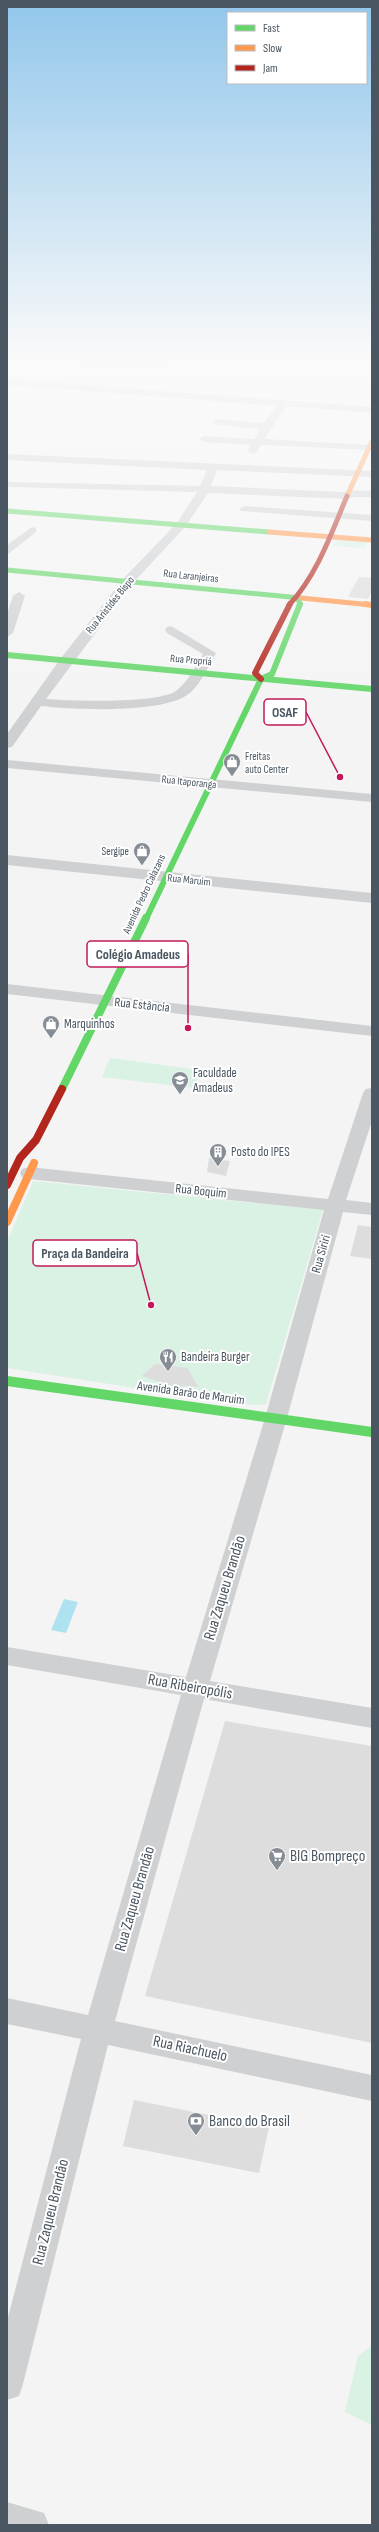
<svg xmlns="http://www.w3.org/2000/svg" width="379" height="2532" viewBox="0 0 379 2532" font-family="'Sofia Sans Condensed',sans-serif">
<style>
.green{fill:#d9f2e3}
.water{fill:#aee2f0}
.building{fill:#ddddde}
.lines{fill:none;stroke-linecap:round;stroke-linejoin:round}
.street{fill:#ced0d2;fill-rule:evenodd}
.fast-far3{stroke:#63d668;stroke-width:5}
.fast-far2{stroke:#63d668;stroke-width:6}
.fast-far1{stroke:#63d668;stroke-width:8}
.fast{stroke:#63d668;stroke-width:10}
.slow-far2{stroke:#ff974d;stroke-width:5}
.slow-far1{stroke:#ff974d;stroke-width:6}
.slow{stroke:#ff974d;stroke-width:8}
.jam-far2{stroke:#b3261e;stroke-width:5}
.jam-far1{stroke:#b3261e;stroke-width:6}
.jam{stroke:#b3261e;stroke-width:8}
.labels{text-anchor:middle;dominant-baseline:central;stroke-width:4;stroke-linejoin:round;paint-order:stroke}
.far-street-label{font-size:11px;fill:#4a5661;stroke:#fff}
.far-poi-label{font-size:11px;fill:#4a5661;stroke:#fff;text-anchor:start}
.street-label{font-size:13px;fill:#4a5661;stroke:#fff}
.poi-label{font-size:13px;fill:#4a5661;stroke:#fff;text-anchor:start}
.near-street-label{font-size:16px;fill:#4a5661;stroke:#fff}
.near-poi-label{font-size:16px;fill:#4a5661;stroke:#fff;text-anchor:start}
.leader{fill:none;stroke:#c2185b;stroke-width:1.5}
.callout-dot{fill:#c2185b;stroke:#fff;stroke-width:1.5}
.callout{fill:#fff;stroke:#c2185b;stroke-width:1.5}
.callout-label{font-size:14px;text-anchor:middle;font-weight:bold;fill:#4a5661}
</style>
<rect width="100%" height="100%" fill="#f4f4f4"/>
<g class="green">
<polygon points="337,539 367,542 364,548 333,546"/>
<polygon points="110,1058 200,1070 197,1083 214,1084 211,1090 102,1077"/>
<polygon points="33,1181 323,1210 266,1404 257,1405 231,1403 7,1368 7,1242"/>
<polygon points="372,2346 372,2425 345,2412 358,2356"/>
</g>
<polygon class="water" points="64,1599 78,1602 66,1633 51,1630"/>
<g class="building">
<polygon points="359,577 372,578 372,591 368,599 348,597"/>
<polygon points="209,1158 230,1161 226,1176 207,1172"/>
<polygon points="358,1225 372,1227 372,1259 350,1256"/>
<polygon points="155,1364 188,1368 198,1387 168,1385 142,1376"/>
<polygon points="225,1721 372,1746 372,2043 145,1996"/>
<polygon points="134,2100 269,2127 259,2173 123,2146"/>
</g>
<g class="lines">
<g class="street">
<polygon points="74,362 171,362 166,365 79,365"/>
<polygon points="7,379 372,407 372,413 287,406 264,439 369,445 372,446 372,450 261,445 256,453 252,454 247,451 251,445 204,442 199,439 204,436 254,439 260,429 218,425 213,422 218,419 264,423 277,406 7,385"/>
<path d="M7 454 372 471V477L217 470 211 486 344 492 349 490 372 491V497H353L348 499 208 493 185 527 132 584 46 699C72 701 156 704 176 691 188 682 195 667 203 654L167 633 165 630 167 627 171 626 216 653C208 667 199 689 184 697 154 713 75 710 41 706L12 747 7 748V734L61 658 124 578 177 523 197 492 11 487 7 486V482L200 486 207 470 7 460Z"/>
<polygon points="245,506 372,515 372,521 241,511 239,509"/>
<polygon points="32,527 36,528 36,532 7,555 7,545"/>
<polygon points="19,592 25,596 13,633 7,637 7,614 13,596"/>
<polygon points="7,760 372,794 372,802 7,768"/>
<polygon points="7,855 372,893 372,903 7,865"/>
<polygon points="7,984 372,1026 372,1036 7,994"/>
<polygon points="372,1088 372,1121 346,1200 372,1203 372,1215 343,1212 287,1418 210,1681 372,1708 372,1728 204,1699 115,2021 372,2075 372,2101 108,2045 23,2384 19,2396 7,2400 7,2321 81,2039 7,2024 7,1998 88,2015 181,1695 7,1665 7,1647 186,1677 265,1418 324,1210 29,1179 22,1177 20,1173 22,1169 29,1167 328,1199 363,1093 366,1089"/>
<polygon points="7,2502 44,2513 49,2525 7,2525"/>
</g>
<g class="fast-far3">
<polyline points="7,511 269,532"/>
<polyline points="7,570 301,598"/>
<polyline points="298,598 300,605"/>
</g>
<g class="fast-far2">
<polyline points="7,655 372,689"/>
<polyline points="146,919 261,679 272,674 300,604"/>
</g>
<polyline class="fast-far1" points="62,1089 146,918"/>
<polyline class="fast" points="7,1381 372,1432"/>
<g class="slow-far2">
<polyline points="347,496 372,441"/>
<polyline points="269,532 372,540"/>
<polyline points="301,598 372,605"/>
</g>
<polyline class="slow-far1" points="365,604 372,605"/>
<polyline class="slow" points="7,1222 34,1163"/>
<path class="jam-far2" d="M289 605C317 575 331 534 347 496"/>
<polyline class="jam-far1" points="261,679 255,673 290,604"/>
<polyline class="jam" points="7,1185 20,1158 36,1140 62,1089"/>
</g>
<linearGradient id="sky" x2="0" y2="1"><stop stop-color="#91c6eb"/><stop offset="0.5" stop-color="#fafafa"/><stop offset="1" stop-color="#fafafa" stop-opacity="0"/></linearGradient>
<rect width="379" height="717" fill="url(#sky)"/>
<defs>
<symbol id="shop-pin" viewBox="-11 -11 22 30"><path d="M0 17L-7.5 6A9.5 9.5 0 1 1 7.5 6Z" fill="#868d94" stroke="#fff"/><path d="M-5-2.5h2.3a2.7 3.5 0 0 1 5.4 0H5L5.5 6h-11ZM-1.5-2.5h3a1.5 2.3 0 0 0-3 0Z" fill="#fff"/></symbol>
<symbol id="university-pin" viewBox="-11 -11 22 30"><path d="M0 17L-7.5 6A9.5 9.5 0 1 1 7.5 6Z" fill="#868d94" stroke="#fff"/><path d="M0-5L7-2L0 1L-7-2ZM-4 1L0 2.5L4 1V4Q0 6-4 4Z" fill="#fff"/></symbol>
<symbol id="building-pin" viewBox="-11 -11 22 30"><path d="M0 17L-7.5 6A9.5 9.5 0 1 1 7.5 6Z" fill="#868d94" stroke="#fff"/><path d="M-4-6H4V6H1V3H-1V6H-4ZM-2.5-4.3h1.7v1.8h-1.7ZM.8-4.3h1.7v1.8H.8ZM-2.5-1h1.7V.8h-1.7ZM.8-1h1.7V.8H.8Z" fill="#fff"/></symbol>
<symbol id="restaurant-pin" viewBox="-11 -11 22 30"><path d="M0 17L-7.5 6A9.5 9.5 0 1 1 7.5 6Z" fill="#868d94" stroke="#fff"/><path d="M-5-6h1v4h1v-4h1v4h1v-4h1v5L-1.5 .5V6h-2V.5L-5-1ZM5-6V6H3V1.5H1.5Q1.5-4 5-6Z" fill="#fff"/></symbol>
<symbol id="supermarket-pin" viewBox="-11 -11 22 30"><path d="M0 17L-7.5 6A9.5 9.5 0 1 1 7.5 6Z" fill="#868d94" stroke="#fff"/><path d="M-6-5.5h2.5l.6 2H6L4.5 2H-2.5L-4.4-4H-6ZM-1.5 3.2a1.3 1.3 0 1 0 .1 0ZM3 3.2a1.3 1.3 0 1 0 .1 0Z" fill="#fff"/></symbol>
<symbol id="bank-pin" viewBox="-11 -11 22 30"><path d="M0 17L-7.5 6A9.5 9.5 0 1 1 7.5 6Z" fill="#868d94" stroke="#fff"/><path d="M-6-4H6V4H-6ZM0-2.3a2.3 2.3 0 1 0 0 4.6a2.3 2.3 0 1 0 0-4.6Z" fill="#fff"/></symbol>
</defs>
<g fill-rule="evenodd">
<use href="#shop-pin" x="222" y="752" width="20" height="27"/>
<use href="#shop-pin" x="132" y="841" width="20" height="27"/>
<use href="#shop-pin" x="41" y="1014" width="20" height="27"/>
<use href="#university-pin" x="170" y="1070" width="20" height="27"/>
<use href="#building-pin" x="208" y="1142" width="20" height="27"/>
<use href="#restaurant-pin" x="158" y="1347" width="20" height="27"/>
<use href="#supermarket-pin" x="267" y="1846" width="20" height="27"/>
<use href="#bank-pin" x="186" y="2111" width="20" height="27"/>
</g>
<g class="labels">
<g class="far-street-label">
<text transform="translate(191 576) rotate(6)">Rua Laranjeiras</text>
<text transform="translate(110 605) rotate(-51)">Rua Aristídes Bispo</text>
<text transform="translate(191 660) rotate(5)">Rua Propriá</text>
<text transform="translate(189 782) rotate(6)">Rua Itaporanga</text>
<text transform="translate(189 880) rotate(6)">Rua Maruim</text>
<text transform="translate(144 894) rotate(-65)">Avenida Pedro Calazans</text>
</g>
<g class="far-poi-label">
<text x="245" y="756">Freitas<tspan x="245" dy="13">auto Center</tspan></text>
<text x="129" y="851" text-anchor="end">Sergipe</text>
</g>
<g class="street-label">
<text transform="translate(142 1005) rotate(6)">Rua Estância</text>
<text transform="translate(201 1191) rotate(6)">Rua Boquim</text>
<text transform="translate(321 1254) rotate(-74)">Rua Siriri</text>
<text transform="translate(191 1393) rotate(8)">Avenida Barão de Maruim</text>
</g>
<g class="poi-label">
<text x="64" y="1024">Marquinhos</text>
<text x="193" y="1073">Faculdade<tspan x="193" dy="15">Amadeus</tspan></text>
<text x="231" y="1152">Posto do IPES</text>
<text x="181" y="1357">Bandeira Burger</text>
</g>
<g class="near-street-label">
<text transform="translate(225 1588) rotate(-73)">Rua Zaqueu Brandão</text>
<text transform="translate(190 1687) rotate(10)">Rua Ribeiropólis</text>
<text transform="translate(135 1899) rotate(-74)">Rua Zaqueu Brandão</text>
<text transform="translate(190 2049) rotate(12)">Rua Riachuelo</text>
<text transform="translate(51 2212) rotate(-76)">Rua Zaqueu Brandão</text>
</g>
<g class="near-poi-label">
<text x="290" y="1856">BIG Bompreço</text>
<text x="209" y="2121">Banco do Brasil</text>
</g>
</g>
<path class="leader" d="M340 777L306 712M188 1028L188 954M151 1305L137 1253"/>
<g class="callout-dot">
<circle cx="340" cy="777" r="4"/>
<circle cx="188" cy="1028" r="4"/>
<circle cx="151" cy="1305" r="4"/>
</g>
<g class="callout">
<rect x="264" y="699" width="42" height="26" rx="4"/>
<rect x="87" y="941" width="101" height="26" rx="4"/>
<rect x="33" y="1240" width="104" height="26" rx="4"/>
</g>
<g class="callout-label">
<text x="285" y="717">OSAF</text>
<text x="138" y="959">Colégio Amadeus</text>
<text x="85" y="1258">Praça da Bandeira</text>
</g>
<rect width="379" height="2532" fill="none" stroke="#4a5661" stroke-width="16"/>
<rect x="227" y="12" width="140" height="72" fill="#ffffff" stroke="#b7bbc0"/>
<rect x="235" y="25" width="20" height="6" fill="#63d668" stroke="#b7bbc0"/>
<text x="263" y="32" font-size="12" fill="#4a5661">Fast</text>
<rect x="235" y="45" width="20" height="6" fill="#ff974d" stroke="#b7bbc0"/>
<text x="263" y="52" font-size="12" fill="#4a5661">Slow</text>
<rect x="235" y="65" width="20" height="6" fill="#b3261e" stroke="#b7bbc0"/>
<text x="263" y="72" font-size="12" fill="#4a5661">Jam</text>
</svg>
